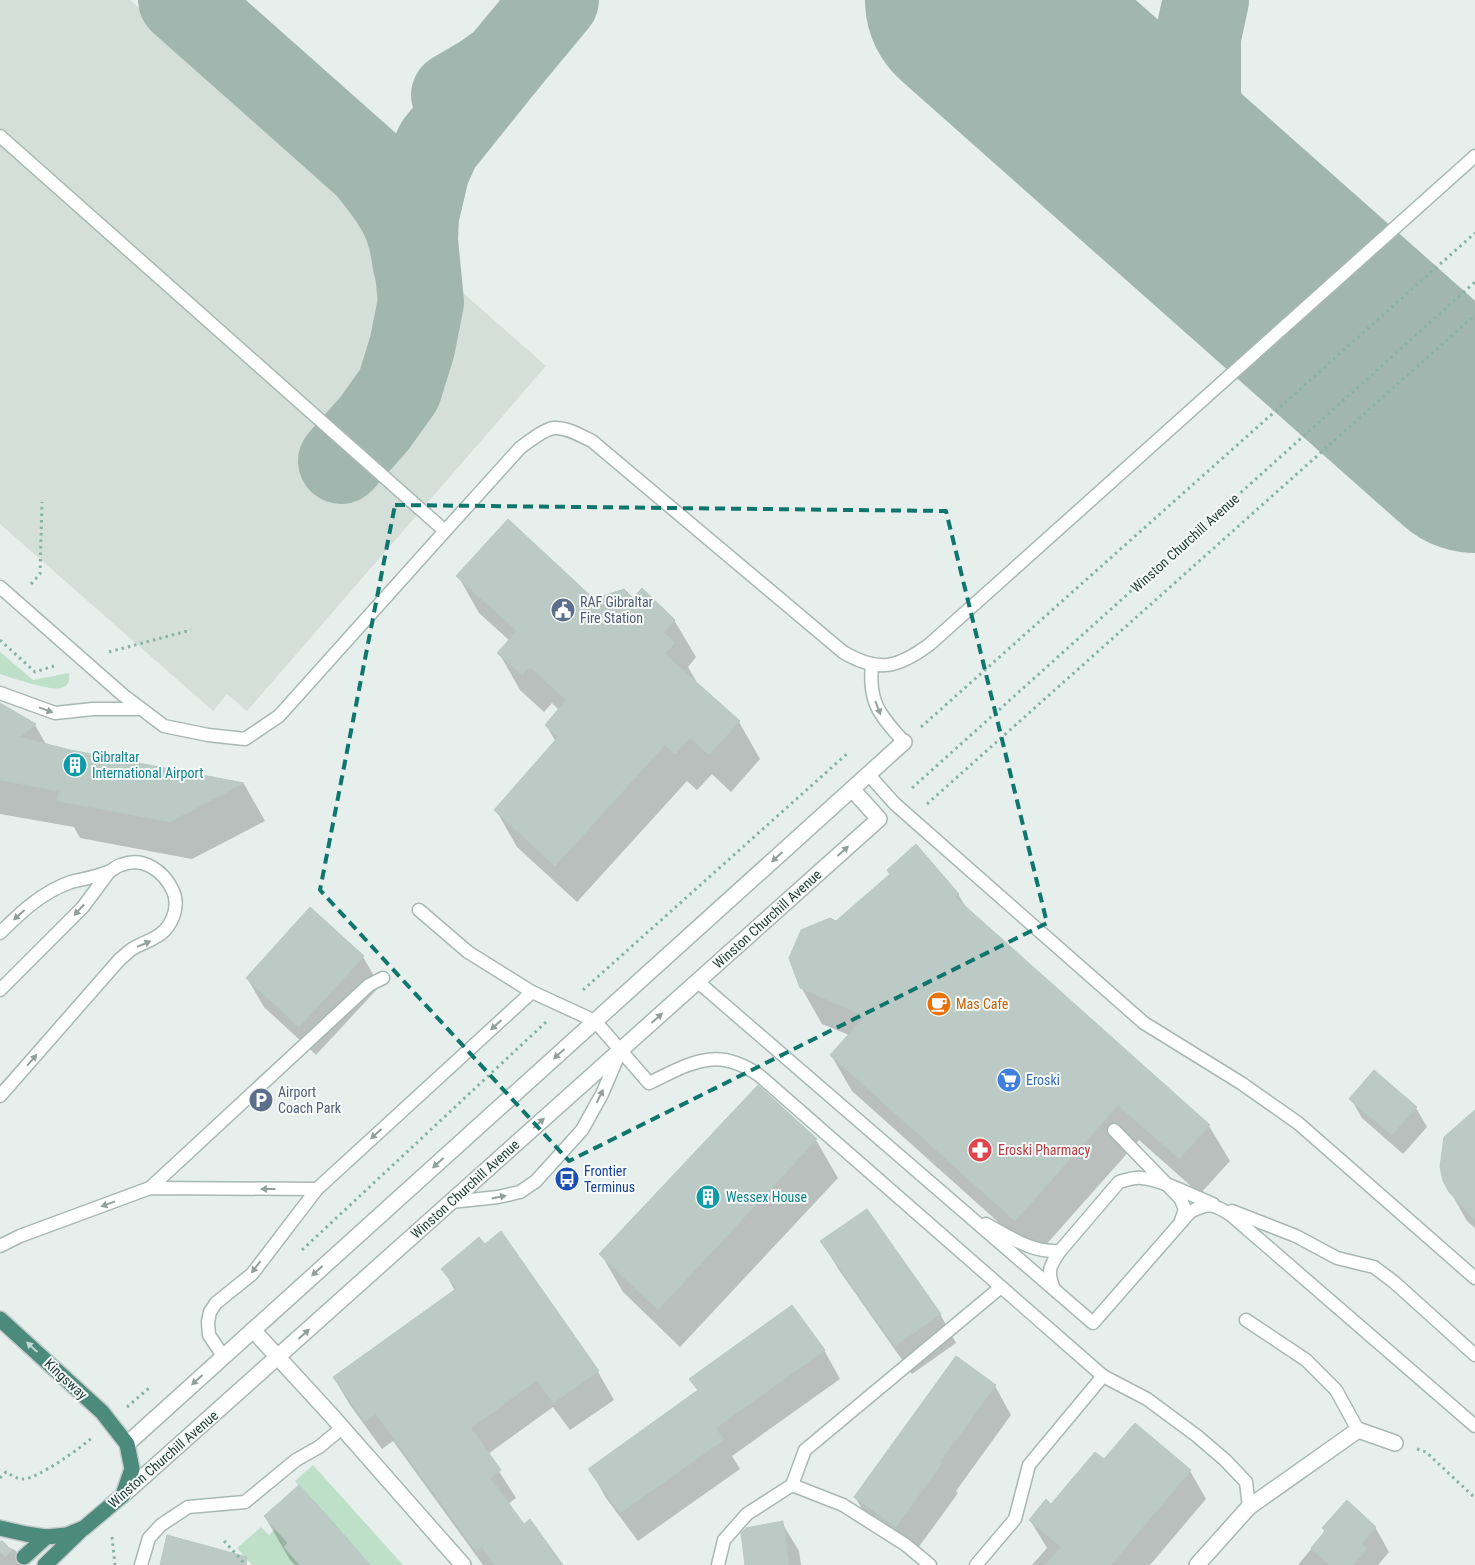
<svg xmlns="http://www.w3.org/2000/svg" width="1475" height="1565" viewBox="0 0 1475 1565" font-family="'Roboto Condensed',sans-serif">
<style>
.built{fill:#d4dfda}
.green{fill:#bfe0c8}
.shadow{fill:#0003}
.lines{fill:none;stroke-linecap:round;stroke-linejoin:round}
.taxiway{stroke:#a2b6b0;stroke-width:86}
.runway{stroke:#a2b6b0;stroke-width:216}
.building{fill:#bbcac4;stroke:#b8c9c2}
.trunk-tunnel{stroke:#bfccc8;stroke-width:15;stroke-dasharray:15 8;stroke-linecap:butt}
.service-casing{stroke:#a8b8b2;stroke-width:15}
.minor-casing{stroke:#a8b8b2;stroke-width:18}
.trunk-casing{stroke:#c2cac8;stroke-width:18}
.path{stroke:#86b3a5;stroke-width:3;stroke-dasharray:2.5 4;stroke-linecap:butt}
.service{stroke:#fff;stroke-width:12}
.minor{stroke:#fff;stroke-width:15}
.trunk{stroke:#4c8a7c;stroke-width:15}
.oneway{fill:#92a09c}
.oneway2{fill:#c4d9d4}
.marked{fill:none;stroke:#0f766e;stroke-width:4;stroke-dasharray:10 6;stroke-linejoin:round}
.labels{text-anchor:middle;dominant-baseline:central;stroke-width:4;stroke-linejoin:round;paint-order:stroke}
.street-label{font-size:14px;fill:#24423a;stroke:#f7fbf9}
.service-label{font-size:14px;fill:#4e5e75;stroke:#f7fbf9;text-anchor:start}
.culture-label{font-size:14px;fill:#0d838f;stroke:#f7fbf9;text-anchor:start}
.food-label{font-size:14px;fill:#c56008;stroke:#f7fbf9;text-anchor:start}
.shop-label{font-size:14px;fill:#366cbe;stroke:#f7fbf9;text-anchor:start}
.health-label{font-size:14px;fill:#be3a42;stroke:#f7fbf9;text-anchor:start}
.transit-label{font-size:14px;fill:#164399;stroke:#f7fbf9;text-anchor:start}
</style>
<rect width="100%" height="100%" fill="#e6efeb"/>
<polygon class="built" points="0,0 130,0 546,366 247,711 227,694 213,711 0,524"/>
<g class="green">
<path d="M0 652 33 680 69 673C70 680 69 686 61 688 50 691 12 678 0 674Z"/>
<polygon points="313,1465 403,1565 370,1565 295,1481"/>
<polygon points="261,1527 269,1535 275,1529 288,1544 300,1565 252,1565 237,1548"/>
</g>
<g class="shadow">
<polygon points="458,576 594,600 633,599 674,620 696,657 688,667 696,681 695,682 739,722 760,759 731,792 712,774 697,790 687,781 577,902 517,847 496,810 556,742 546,725 559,710 552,703 544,712 520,690 499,653 510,641 479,613"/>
<polygon points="0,704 35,725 47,746 69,751 244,784 265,821 192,859 80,838 74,827 0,814"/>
<polygon points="958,894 967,909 1209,1126 1230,1161 1200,1194 1139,1140 1036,1256 852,1091 831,1055 849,1035 822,1024 801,987 836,922"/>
<polygon points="310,909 363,957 380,986 316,1055 264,1007 247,978"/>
<polygon points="1374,1072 1416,1108 1427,1127 1403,1154 1362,1118 1351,1099"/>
<polygon points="758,1087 816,1140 838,1178 680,1347 623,1292 601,1254"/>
<polygon points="1475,1116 1475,1228 1467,1221 1450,1191"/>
<polygon points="500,1232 598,1372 614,1400 570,1430 553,1407 488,1454 516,1498 508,1504 523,1525 562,1565 483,1565 393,1441 382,1449 350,1405 334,1378 455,1291 443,1269 485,1246"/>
<polygon points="822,1242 940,1314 956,1343 912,1374 839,1270"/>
<polygon points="824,1350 840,1379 732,1456 740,1469 638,1541 606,1498 590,1469 698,1392 691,1379"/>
<polygon points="995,1386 1011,1415 956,1491 958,1493 913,1555 872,1526 855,1497"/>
<polygon points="1135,1424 1190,1471 1206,1499 1150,1565 1032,1565 1047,1548 1030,1520 1051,1505 1104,1461"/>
<polygon points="265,1517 369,1565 295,1565 290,1560"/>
<polygon points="782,1523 799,1551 801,1565 746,1565"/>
<polygon points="1375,1527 1389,1552 1378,1565 1298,1565 1325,1532 1323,1529"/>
<polygon points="0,1544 15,1550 25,1565 0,1565"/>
</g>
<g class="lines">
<g class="taxiway">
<path d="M181 0 368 166C385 187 403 209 410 235 413 245 414 255 416 265"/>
<polyline points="1206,0 1198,37 1198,93 1201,123 1210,156 1237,211 1294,285"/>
<polyline points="454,95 483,78 503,64 556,0"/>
<polyline points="341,461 374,424 399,389 412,347 421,302 415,241 416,216 427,169 438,145 503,64"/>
</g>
<polyline class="runway" points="973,0 1475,445"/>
</g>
<g class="building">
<polygon points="508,519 594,599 624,589 633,598 642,588 675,620 664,632 675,643 665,654 740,721 709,755 690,738 675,754 665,745 555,866 494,810 558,737 545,725 566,700 530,667 522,675 497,653 517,631 456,576"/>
<polygon points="0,703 36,724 20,737 70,750 244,783 170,822 57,801 59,791 0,780"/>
<polygon points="916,844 959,894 955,897 1210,1125 1179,1159 1118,1105 1015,1221 830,1055 865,1016 800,988 789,958 801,930 830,918 836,921 890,874 887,870"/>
<polygon points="310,907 364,956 299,1027 246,978"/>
<polygon points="1374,1070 1417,1107 1392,1135 1349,1099"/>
<polygon points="758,1085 817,1139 658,1310 599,1254"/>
<polygon points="1475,1110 1475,1220 1449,1192 1443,1181 1440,1167 1444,1137"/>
<polygon points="867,1209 941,1314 895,1346 820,1241"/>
<polygon points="501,1231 599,1371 553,1403 537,1380 471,1428 501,1470 490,1478 524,1524 530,1519 563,1565 495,1565 482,1547 476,1551 376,1414 365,1422 333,1377 457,1288 441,1269 479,1237 485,1244"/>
<polygon points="792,1305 825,1350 716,1428 724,1440 620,1513 588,1469 698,1390 689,1379"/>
<polygon points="956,1356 996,1385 940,1462 942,1463 896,1527 854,1497"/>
<polygon points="1135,1423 1191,1470 1111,1565 1045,1565 1061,1547 1029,1520 1046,1499 1051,1504 1095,1452 1104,1459"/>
<polygon points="299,1485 330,1519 370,1565 300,1565 284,1547 288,1543 264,1516"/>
<polygon points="1347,1500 1376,1527 1362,1543 1367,1549 1353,1565 1329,1565 1311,1548 1325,1531 1322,1528"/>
<polygon points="783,1521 789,1565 745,1565 741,1533 746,1528"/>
<polygon points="167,1535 247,1557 246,1565 160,1565"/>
</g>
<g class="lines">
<polyline class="trunk-tunnel" points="0,1552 7,1545"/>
<defs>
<g id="service">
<path d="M0 136 445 531 520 448C528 442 544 429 554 428 567 427 581 436 592 441L843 652C878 673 898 668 930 644L1475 156"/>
<polyline points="0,587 123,695 164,726 208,735 245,739 279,716 445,531"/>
<path d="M872 665C868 703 880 715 904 742"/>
<polyline points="0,693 55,713 93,709 140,709"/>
<polyline points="868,774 895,804 1144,1023 1241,1083 1298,1123 1475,1278"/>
<path d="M419 910 468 952 532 992 595 1021 649 1083C691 1063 717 1045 760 1076L1103 1376"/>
<path d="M0 933C21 912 42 892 71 882 83 879 96 877 108 872 112 871 116 866 121 865 143 856 164 871 173 891 179 904 174 920 165 930 156 940 143 942 132 949 128 952 124 956 120 959L0 1096"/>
<path d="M697 981 1093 1323 1190 1212C1209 1202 1214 1204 1231 1215L1475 1426"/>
<polyline points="0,990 83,907 109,872"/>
<polyline points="1114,1130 1180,1198 1185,1209 1181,1221"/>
<polyline points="150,1188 369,985 383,978"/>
<polyline points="451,1202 498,1197 520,1192 536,1181 582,1130 602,1094 620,1052"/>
<polyline points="1232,1211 1296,1236 1337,1258 1374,1267 1394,1282 1475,1355"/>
<path d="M986 1224C1010 1237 1032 1253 1060 1251L1119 1182C1126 1180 1134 1177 1142 1178 1163 1180 1193 1196 1213 1204"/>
<polyline points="0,1246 20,1236 150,1188 317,1189"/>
<path d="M1054 1289C1047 1271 1049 1267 1060 1251"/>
<polyline points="1246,1320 1306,1360 1336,1390 1358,1430"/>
<polyline points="223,1356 209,1335 208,1322 210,1312 216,1303 252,1274 317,1189 532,992"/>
<polyline points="792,1485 843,1505 906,1545 930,1565"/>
<polyline points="141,1565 149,1538 161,1525 188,1507 245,1502 296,1460 319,1447 342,1428"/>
<polyline points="718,1565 724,1540 747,1514 792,1485 805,1450 1001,1287"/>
<polyline points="976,1565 1015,1519 1029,1465 1103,1376 1147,1399 1197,1436 1225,1460 1246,1482 1249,1507"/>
</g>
<g id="minor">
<polyline points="253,1330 331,1415 463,1565"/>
<polyline points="127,1444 904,742"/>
<polyline points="123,1495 879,819 852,789"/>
<polyline points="1197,1565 1249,1507 1358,1430 1395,1443"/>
</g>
<g id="trunk">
<polyline points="0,1319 102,1412 127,1444 132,1469 123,1495 84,1528 67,1535 46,1537 26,1534 0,1528"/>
<polyline points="24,1557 46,1537"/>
<polyline points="45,1565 80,1531"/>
</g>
</defs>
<use href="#service" class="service-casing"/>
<use href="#minor" class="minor-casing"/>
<use href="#trunk" class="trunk-casing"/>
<g class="path">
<polyline points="31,584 40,574 42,502"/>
<polyline points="0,640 35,672 54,666"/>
<polyline points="109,652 191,630"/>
<polyline points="921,727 1475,233"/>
<polyline points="912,788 1475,282"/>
<polyline points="927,804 1475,315"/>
<polyline points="583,990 849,752"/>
<polyline points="302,1250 546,1022"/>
<polyline points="127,1407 149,1388"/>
<polyline points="1417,1449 1426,1452 1475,1498"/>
<path d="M0 1478 6 1472C11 1475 17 1479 23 1479 36 1480 82 1447 93 1437"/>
<polyline points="112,1537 115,1565"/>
<polyline points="224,1541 246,1565"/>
</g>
<use href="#service" class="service"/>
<use href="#minor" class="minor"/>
<use href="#trunk" class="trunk"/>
</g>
<defs><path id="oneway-solid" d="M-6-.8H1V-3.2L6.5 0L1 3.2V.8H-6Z" transform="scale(1.25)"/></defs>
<g class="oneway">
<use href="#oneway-solid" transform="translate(878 708) rotate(69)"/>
<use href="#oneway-solid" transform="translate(46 710) rotate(20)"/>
<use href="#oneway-solid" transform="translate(843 851) rotate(-42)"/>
<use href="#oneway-solid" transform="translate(777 857) rotate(138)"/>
<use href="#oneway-solid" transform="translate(79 910) rotate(133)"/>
<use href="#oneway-solid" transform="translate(19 915) rotate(138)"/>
<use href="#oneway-solid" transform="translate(144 944) rotate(-23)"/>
<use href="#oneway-solid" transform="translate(657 1018) rotate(-42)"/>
<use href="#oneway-solid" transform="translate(496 1025) rotate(138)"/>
<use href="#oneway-solid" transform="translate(559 1054) rotate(138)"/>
<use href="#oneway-solid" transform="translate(32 1060) rotate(-49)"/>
<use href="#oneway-solid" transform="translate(600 1096) rotate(-63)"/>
<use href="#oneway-solid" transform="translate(539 1123) rotate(-42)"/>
<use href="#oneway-solid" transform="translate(376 1134) rotate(138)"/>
<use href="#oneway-solid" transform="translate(438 1163) rotate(138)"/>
<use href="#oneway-solid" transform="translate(268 1189) rotate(-180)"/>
<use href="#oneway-solid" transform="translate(499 1197) rotate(-11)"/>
<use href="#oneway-solid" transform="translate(108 1204) rotate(160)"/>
<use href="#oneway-solid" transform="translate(256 1267) rotate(128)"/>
<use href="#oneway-solid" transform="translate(317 1271) rotate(138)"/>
<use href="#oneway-solid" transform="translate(304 1334) rotate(-42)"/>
<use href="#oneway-solid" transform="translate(197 1380) rotate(138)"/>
</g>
<use class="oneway2" href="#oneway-solid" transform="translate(32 1347) rotate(-137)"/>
<path class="marked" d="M395 505 946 511 1047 923 569 1161 320 890Z"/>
<defs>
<symbol id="civic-disc" viewBox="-11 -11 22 22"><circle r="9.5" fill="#5c6f8a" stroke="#f7fbf9"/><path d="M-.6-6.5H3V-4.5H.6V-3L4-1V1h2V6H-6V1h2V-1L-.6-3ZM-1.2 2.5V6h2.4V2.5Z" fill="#fff"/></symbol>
<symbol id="building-disc" viewBox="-11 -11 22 22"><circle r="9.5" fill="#0f9aa8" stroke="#f7fbf9"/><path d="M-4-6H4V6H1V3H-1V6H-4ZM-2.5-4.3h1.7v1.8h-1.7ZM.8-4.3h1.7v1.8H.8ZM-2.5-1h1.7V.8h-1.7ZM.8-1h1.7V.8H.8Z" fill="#fff"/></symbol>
<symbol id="cafe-disc" viewBox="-11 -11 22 22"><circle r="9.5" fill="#e8710a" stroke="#f7fbf9"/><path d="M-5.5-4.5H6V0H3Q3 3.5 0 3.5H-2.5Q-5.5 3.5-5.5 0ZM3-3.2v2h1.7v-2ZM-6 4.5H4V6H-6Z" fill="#fff"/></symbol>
<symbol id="supermarket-disc" viewBox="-11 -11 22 22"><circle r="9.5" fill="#3f7fe0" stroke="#f7fbf9"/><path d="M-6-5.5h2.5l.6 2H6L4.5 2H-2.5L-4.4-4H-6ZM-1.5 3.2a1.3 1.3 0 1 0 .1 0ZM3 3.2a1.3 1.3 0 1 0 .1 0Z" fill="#fff"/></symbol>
<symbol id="parking-disc" viewBox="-11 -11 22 22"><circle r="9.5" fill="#5c6f8a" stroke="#f7fbf9"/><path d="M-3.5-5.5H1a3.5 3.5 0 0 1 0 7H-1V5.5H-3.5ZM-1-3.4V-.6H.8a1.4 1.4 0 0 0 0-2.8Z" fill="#fff"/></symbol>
<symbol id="pharmacy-disc" viewBox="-11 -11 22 22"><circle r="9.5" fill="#e0444e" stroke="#f7fbf9"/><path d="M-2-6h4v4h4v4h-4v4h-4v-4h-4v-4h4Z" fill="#fff"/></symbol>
<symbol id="bus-disc" viewBox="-11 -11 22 22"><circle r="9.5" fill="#1a4fb4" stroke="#f7fbf9"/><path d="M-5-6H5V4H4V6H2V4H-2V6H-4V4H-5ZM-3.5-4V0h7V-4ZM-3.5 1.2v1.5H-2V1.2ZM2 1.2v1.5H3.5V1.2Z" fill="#fff"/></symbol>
</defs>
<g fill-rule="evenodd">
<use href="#civic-disc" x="549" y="596" width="28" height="28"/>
<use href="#building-disc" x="61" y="751" width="28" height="28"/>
<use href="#cafe-disc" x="925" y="990" width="28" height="28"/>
<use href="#supermarket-disc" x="995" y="1066" width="28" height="28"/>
<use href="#parking-disc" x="247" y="1086" width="28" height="28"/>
<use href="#pharmacy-disc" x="966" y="1136" width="28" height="28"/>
<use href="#bus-disc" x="553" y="1165" width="28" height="28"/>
<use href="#building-disc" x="694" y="1183" width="28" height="28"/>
</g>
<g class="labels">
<g class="street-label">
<text transform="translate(1185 543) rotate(-42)">Winston Churchill Avenue</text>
<text transform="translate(767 919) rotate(-42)">Winston Churchill Avenue</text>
<text transform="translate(465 1189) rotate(-42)">Winston Churchill Avenue</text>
<text transform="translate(66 1379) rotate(43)">Kingsway</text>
<text transform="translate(163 1459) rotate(-41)">Winston Churchill Avenue</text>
</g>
<g class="service-label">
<text x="580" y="602">RAF Gibraltar<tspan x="580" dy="16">Fire Station</tspan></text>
<text x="278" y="1092">Airport<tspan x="278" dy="16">Coach Park</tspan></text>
</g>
<g class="culture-label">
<text x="92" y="757">Gibraltar<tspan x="92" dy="16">International Airport</tspan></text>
<text x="726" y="1197">Wessex House</text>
</g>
<g class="food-label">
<text x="956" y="1004">Mas Cafe</text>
</g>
<g class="shop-label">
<text x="1026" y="1080">Eroski</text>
</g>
<g class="health-label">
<text x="998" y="1150">Eroski Pharmacy</text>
</g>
<g class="transit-label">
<text x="584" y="1171">Frontier<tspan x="584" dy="16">Terminus</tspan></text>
</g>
</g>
</svg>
